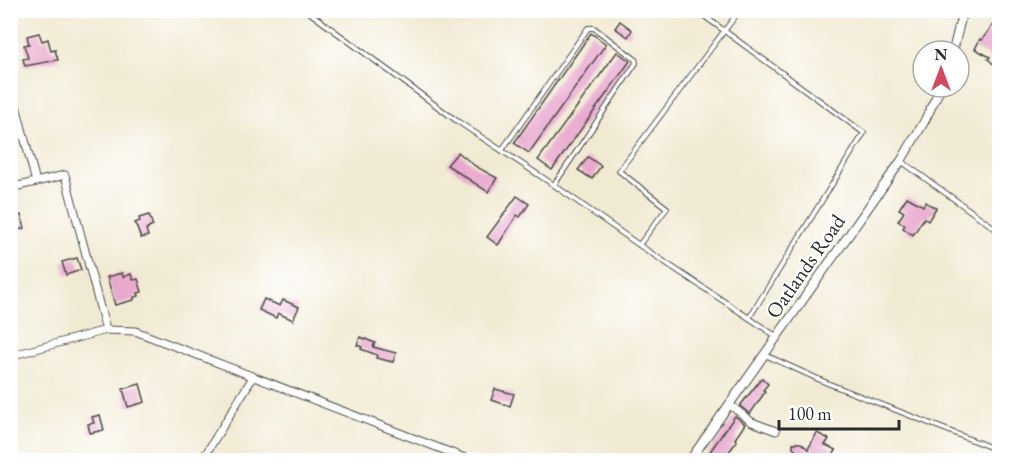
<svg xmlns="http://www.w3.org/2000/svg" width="1010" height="471" viewBox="0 0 1010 471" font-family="'EB Garamond',serif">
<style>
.building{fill:#e9a9cf}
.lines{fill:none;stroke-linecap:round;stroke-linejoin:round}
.service-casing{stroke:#494844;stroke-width:6}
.minor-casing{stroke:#494844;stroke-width:9}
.tertiary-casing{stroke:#494844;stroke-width:10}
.service{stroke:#fff;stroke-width:4}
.minor{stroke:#fff;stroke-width:7}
.tertiary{stroke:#fff;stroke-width:8}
.labels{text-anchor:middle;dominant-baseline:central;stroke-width:4.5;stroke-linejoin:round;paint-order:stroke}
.street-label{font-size:21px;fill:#2b2b2b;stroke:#fff}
</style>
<rect width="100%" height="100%" fill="#fff"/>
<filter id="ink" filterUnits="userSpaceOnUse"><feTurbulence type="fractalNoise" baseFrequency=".0167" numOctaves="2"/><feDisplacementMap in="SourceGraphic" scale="12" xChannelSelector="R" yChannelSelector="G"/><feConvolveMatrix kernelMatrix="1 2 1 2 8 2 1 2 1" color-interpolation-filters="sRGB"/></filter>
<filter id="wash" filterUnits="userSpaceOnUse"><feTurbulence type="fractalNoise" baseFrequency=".008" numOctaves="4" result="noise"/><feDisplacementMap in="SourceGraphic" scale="24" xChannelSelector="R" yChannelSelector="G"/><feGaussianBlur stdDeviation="1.35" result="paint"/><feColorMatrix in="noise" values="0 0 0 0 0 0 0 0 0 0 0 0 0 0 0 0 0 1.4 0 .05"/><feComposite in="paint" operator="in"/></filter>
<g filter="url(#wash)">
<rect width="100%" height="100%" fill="#f1ead3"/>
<g id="blocks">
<g class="building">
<polygon points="999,16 999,69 988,59 990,57 975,49 980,39 982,40"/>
<polygon points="620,21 632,30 628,37 615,28"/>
<polygon points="39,33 42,41 48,39 51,51 55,50 58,60 25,66 23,59 28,58 24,45 29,44 27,36"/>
<polygon points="591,33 606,44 529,153 514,143"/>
<polygon points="617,52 630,61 552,170 538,160"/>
<polygon points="458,152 475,166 497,178 488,192 447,165"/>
<polygon points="588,157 601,166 592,179 578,170"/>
<polygon points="517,196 529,204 520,217 517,215 498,245 487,237"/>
<polygon points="907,197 923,206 925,202 936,208 928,221 924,218 913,235 903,228 905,225 898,221 904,212 899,209"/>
<polygon points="21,215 25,228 10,232 10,219"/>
<polygon points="149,215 153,226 146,229 148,236 141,238 135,223 140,221 139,218"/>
<polygon points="77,258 81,270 66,275 62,262"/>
<polygon points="122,273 123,277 131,274 133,280 138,279 142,292 138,293 139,296 134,297 134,300 115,305 107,277"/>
<polygon points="264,299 280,306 283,300 299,307 293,320 278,313 276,318 259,310"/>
<polygon points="360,337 375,343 373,347 396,353 393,362 376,358 377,355 361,349 362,347 357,345"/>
<polygon points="762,378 768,384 763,390 765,392 750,414 740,406"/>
<polygon points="140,384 145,402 128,407 123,389"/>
<polygon points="495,389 514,394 510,406 491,400"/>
<polygon points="100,415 104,430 90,433 88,424 94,423 92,417"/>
<polygon points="735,416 745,424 735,439 737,441 723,460 704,460"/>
<polygon points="817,433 829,439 825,445 836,450 831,460 805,460 793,448 793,443 801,443 808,449"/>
</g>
</g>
</g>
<g filter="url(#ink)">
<use href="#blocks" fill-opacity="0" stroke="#494844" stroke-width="1.5"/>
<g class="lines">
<defs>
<g id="service">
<polyline points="306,10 457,121 554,185 639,245 776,336"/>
<polyline points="696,10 864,133 749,318"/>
<polyline points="889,10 934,15 962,11"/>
<polyline points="502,150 588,28 594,28 635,59 636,63 554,185"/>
<polyline points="901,161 1000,232"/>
<polyline points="639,245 667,208 619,171 740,10"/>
<polyline points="765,355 827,383 1000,451"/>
</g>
<g id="minor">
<polyline points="10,83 36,182"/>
<polyline points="10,188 65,175 106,330"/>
<polyline points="10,356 106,330 135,331 470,460"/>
<polyline points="730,405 752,422 776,431"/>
<polyline points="202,460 253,377"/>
</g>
<g id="tertiary">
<polyline points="953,51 963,10"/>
<polyline points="690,460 901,161 924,122 941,87"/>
</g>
</defs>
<use href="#service" class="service-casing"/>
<use href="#minor" class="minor-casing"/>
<use href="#tertiary" class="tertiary-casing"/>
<use href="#service" class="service"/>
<use href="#minor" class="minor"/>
<use href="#tertiary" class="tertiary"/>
</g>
</g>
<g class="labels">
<g class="street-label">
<text transform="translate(805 266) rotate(-55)">Oatlands Road</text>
</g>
</g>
<rect width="1010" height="471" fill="none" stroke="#fff" stroke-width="36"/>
<g transform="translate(941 69)"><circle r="28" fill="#ffffff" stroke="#aaaaaa" stroke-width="1.5"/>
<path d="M0-4.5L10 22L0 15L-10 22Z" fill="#d1495b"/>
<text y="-9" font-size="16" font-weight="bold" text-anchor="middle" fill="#2b2b2b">N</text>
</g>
<path d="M779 420v9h120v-9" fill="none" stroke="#2b2b2b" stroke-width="3"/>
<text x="788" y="420" font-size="18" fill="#2b2b2b" stroke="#ffffff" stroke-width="4.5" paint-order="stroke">100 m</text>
</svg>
